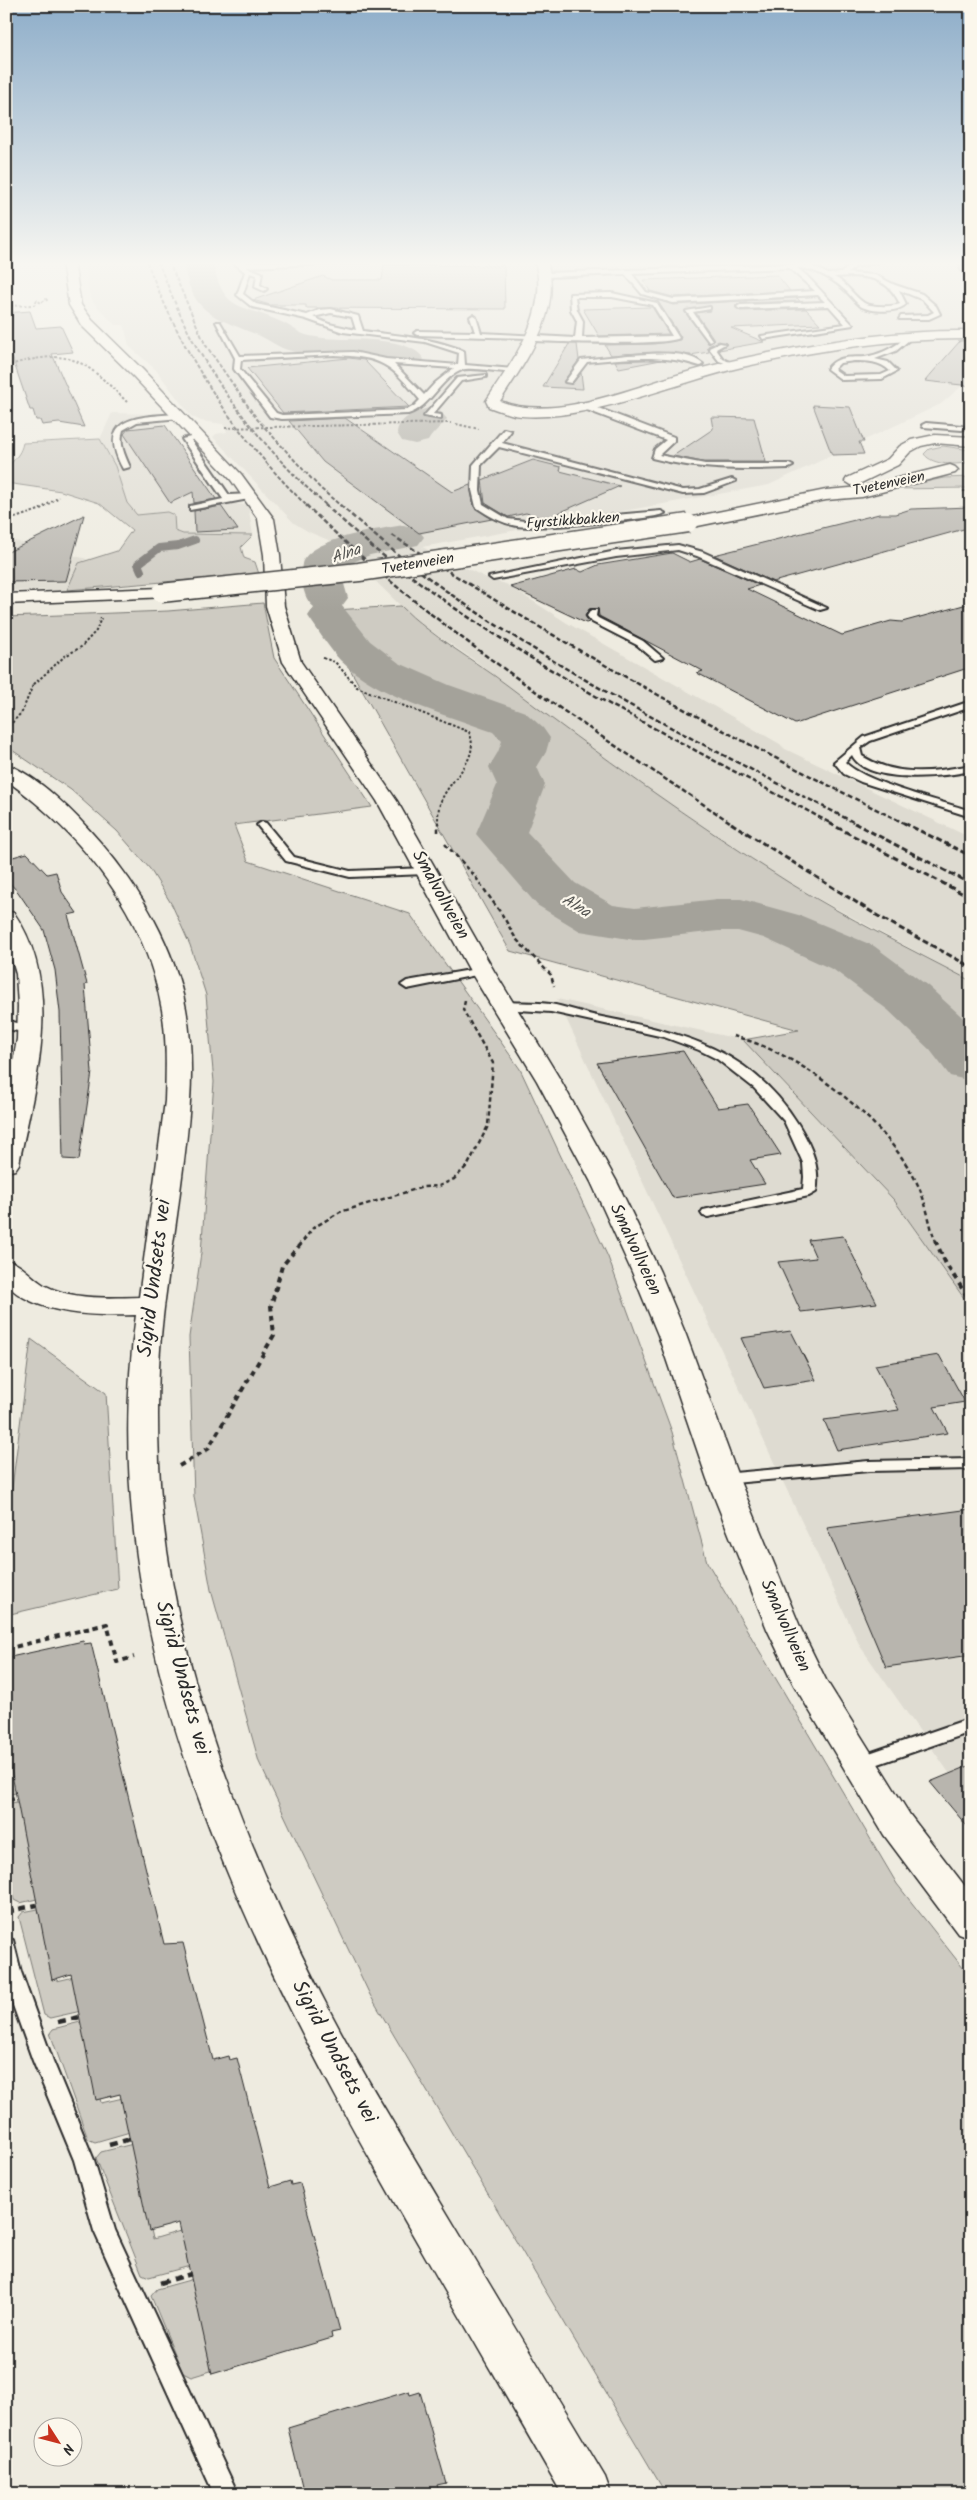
<svg xmlns="http://www.w3.org/2000/svg" width="977" height="2500" viewBox="0 0 977 2500" font-family="Kalam,sans-serif">
<style>
.built{fill:#dedbd1}
.green{fill:#cecbc2;stroke:#7c7b76}
.lines{fill:none;stroke-linecap:round;stroke-linejoin:round}
.stream{stroke:#74726e;stroke-width:8}
.river{fill:#a4a29a;fill-rule:evenodd}
.building{fill:#b8b5ae;stroke:#2b2b2b;fill-rule:evenodd}
.lane-casing{stroke:#2b2b2b;stroke-width:4}
.street-casing{stroke:#2b2b2b;stroke-width:3}
.secondary-casing{stroke:#2b2b2b;stroke-width:3}
.path-far3{stroke:#2b2b2b;stroke-width:2;stroke-dasharray:2.5 2;stroke-linecap:butt}
.path-far2{stroke:#2b2b2b;stroke-width:2.5;stroke-dasharray:4.5 3;stroke-linecap:butt}
.path-far1{stroke:#2b2b2b;stroke-width:4;stroke-dasharray:5.5 4.5;stroke-linecap:butt}
.path{stroke:#2b2b2b;stroke-width:4.5;stroke-dasharray:8 5.5;stroke-linecap:butt}
.lane{fill:#fbf7ec;fill-rule:evenodd}
.street{fill:#fbf7ec;fill-rule:evenodd}
.secondary{fill:#fbf7ec;fill-rule:evenodd}
.rail-far2{stroke:#2b2b2b;stroke-width:2;stroke-dasharray:4 2;stroke-linecap:butt}
.rail-far1{stroke:#2b2b2b;stroke-width:2.5;stroke-dasharray:5 2.5;stroke-linecap:butt}
.rail{stroke:#2b2b2b;stroke-width:3;stroke-dasharray:6 3;stroke-linecap:butt}
.secondary-bridge-casing{stroke:#2b2b2b;stroke-width:21;stroke-linecap:butt}
.path-bridge{stroke:#2b2b2b;stroke-width:2;stroke-dasharray:2.5 2;stroke-linecap:butt}
.secondary-bridge{stroke:#fbf7ec;stroke-width:18}
.labels{text-anchor:middle;dominant-baseline:central;stroke-width:4.5;stroke-linejoin:round;paint-order:stroke}
.far-street-label{font-size:15px;fill:#2b2b2b;stroke:#fbf7ec}
.far-water-label{font-size:16px;font-style:italic;fill:#555552;stroke:#fbf7ec}
.street-label{font-size:18px;fill:#2b2b2b;stroke:#fbf7ec}
.near-street-label{font-size:21px;fill:#2b2b2b;stroke:#fbf7ec}
</style>
<rect width="100%" height="100%" fill="#eeebe0"/>
<filter id="ink" filterUnits="userSpaceOnUse"><feTurbulence type="fractalNoise" baseFrequency=".02" numOctaves="2"/><feDisplacementMap in="SourceGraphic" scale="10" xChannelSelector="R" yChannelSelector="G"/><feConvolveMatrix kernelMatrix="1 2 1 2 8 2 1 2 1" color-interpolation-filters="sRGB"/></filter>
<g filter="url(#ink)">
<g class="built">
<polygon points="85,263 184,263 202,306 211,314 207,263 971,263 971,378 941,404 769,485 422,547 491,580 506,584 567,623 780,744 785,749 971,838 971,981 789,883 662,799 554,721 473,659 417,622 338,544 309,532 294,523 213,437 216,434 227,432 223,424 201,421 191,416 156,370 129,346 124,325 115,325 93,302 89,293"/>
<polygon points="112,413 156,414 223,503 248,505 253,535 183,534 175,531 167,512 137,516 127,503 115,466 100,439"/>
<polygon points="6,539 87,559 79,563 67,590 6,591"/>
<polygon points="557,999 743,1040 894,1200 971,1308 971,1804 860,1646"/>
</g>
<g class="green">
<path d="M100 439 115 466 127 503 137 515 167 512 174 515 175 531 183 534 253 535 241 547 244 558 255 562 259 574 67 590 79 563 117 551 132 530 99 503 61 491 6 483C6 459 19 462 23 443Z"/>
<path d="M943 446 971 450V462C957 465 933 466 924 454L929 449Z"/>
<polygon points="971,477 971,488 893,489 944,478"/>
<polygon points="263,603 274,658 372,807 234,825 248,861 410,914 520,1069 608,1257 672,1432 707,1562 897,1884 971,1978 971,2494 666,2494 370,1995 259,1762 211,1590 194,1497 189,1337 201,1253 214,1082 206,995 190,945 172,905 150,869 117,831 71,790 6,746 6,617 168,611"/>
<path d="M401 606C430 636 473 659 507 685 598 754 691 821 788 882 847 918 910 949 971 981V1308L894 1200 743 1040 799 1030 510 951 317 611Z"/>
<polygon points="31,1339 106,1393 118,1589 6,1615 6,1513 9,1511"/>
<polygon points="6,1722 20,1792 6,1795"/>
<polygon points="22,1801 41,1898 20,1903 14,1900 6,1859 6,1804"/>
<polygon points="43,1908 57,1981 74,1977 81,2011 50,2018 44,2015 19,1917 23,1912"/>
<polygon points="84,2021 101,2103 123,2098 130,2132 95,2142 88,2139 50,2033 53,2029"/>
<polygon points="133,2144 153,2239 187,2229 194,2265 149,2277 142,2274 96,2158 101,2152"/>
<polygon points="197,2278 214,2370 191,2377 183,2373 151,2296 157,2289"/>
</g>
<g class="lines">
<polyline class="stream" points="141,571 138,564 159,548 178,546 195,540"/>
<g class="river">
<path d="M183 262H213C223 312 239 303 279 321 290 325 299 334 310 336 340 343 406 332 424 359L420 366C402 370 389 361 371 359 344 357 318 359 291 351 278 348 267 338 253 333 211 316 192 312 183 262Z"/>
<path d="M429 408 441 412 447 419C441 427 433 432 428 441L415 444 402 441 397 433C398 418 417 411 429 408Z"/>
<path d="M404 525 418 529 424 537 418 545 370 555 344 566V584L348 598 342 606 370 641 399 663 449 685 525 712 543 728 550 738 546 752 537 767 545 785 527 832 575 883 613 905 635 908 718 899H741L802 916 874 946 928 986 971 1025V1081L950 1076 930 1050 888 1010 834 970 764 938 738 931H718L635 940 580 931 537 905 476 834 497 785 489 767 498 752 502 741 493 732C443 714 378 697 340 660 328 647 318 630 308 616L314 607C306 601 303 590 302 580 302 575 301 568 302 564 309 538 381 529 404 525Z"/>
</g>
</g>
<g class="building">
<polygon points="384,265 504,266 505,309 306,308 306,305 270,305 253,300 323,276 332,280 382,280"/>
<polygon points="777,275 790,291 673,297 650,291 643,280"/>
<path d="M797 298 800 301 740 303 735 306 740 311 806 309 820 324 731 328 764 342 719 350 727 344 719 341 708 346 709 352 690 355 657 352 611 355 605 345 654 344 680 340 681 337 657 300 673 305ZM711 306 710 311 696 313 714 339 709 344 684 311Z"/>
<polygon points="652,307 669,334 599,336 583,309"/>
<polygon points="30,311 36,328 61,326 73,352 52,354 84,427 59,423 42,425 40,420 36,420 33,410 30,410 12,357 6,357 6,313"/>
<polygon points="960,341 971,341 971,386 925,381"/>
<polygon points="569,344 577,344 579,360 563,382 572,384 581,373 583,389 543,387"/>
<polygon points="349,358 364,360 409,407 283,413 247,368"/>
<polygon points="661,360 619,368 615,361 644,360"/>
<polygon points="813,405 850,407 864,442 859,442 864,454 832,455"/>
<polygon points="711,417 754,418 766,462 703,462 673,456 713,429"/>
<polygon points="345,418 452,492 470,485 474,507 492,519 419,533 323,462 289,421"/>
<polygon points="165,425 192,464 216,499 194,503 193,492 170,503 124,434 128,429"/>
<polygon points="533,460 561,467 560,471 620,486 545,519 526,513 508,517 485,503 482,480"/>
<polygon points="221,506 238,530 195,532 194,511"/>
<polygon points="971,507 971,527 773,582 714,555 879,514 895,514 911,509"/>
<polygon points="84,515 66,581 6,582 6,553"/>
<polygon points="672,553 690,562 700,559 760,585 747,589 842,635 891,621 902,622 971,603 971,667 795,724 697,673 703,671 599,616 598,609 589,609 585,616 589,622 586,623 510,587 576,569 582,572 598,565"/>
<polygon points="27,853 47,874 56,872 62,892 77,913 68,915 87,984 85,985 92,1072 79,1160 63,1159 60,1012 55,970 44,930 18,892 6,879 6,859"/>
<polygon points="683,1051 718,1108 748,1104 781,1155 750,1160 765,1184 673,1198 597,1063"/>
<polygon points="843,1236 877,1303 801,1312 778,1262 816,1258 808,1240"/>
<polygon points="791,1331 816,1380 764,1388 741,1338"/>
<polygon points="939,1355 965,1402 934,1407 948,1433 837,1450 824,1420 899,1410 875,1365"/>
<polygon points="971,1509 971,1655 886,1667 827,1528"/>
<polygon points="83,1641 84,1644 91,1643 164,1944 183,1943 213,2060 228,2056 229,2060 237,2058 270,2187 290,2181 291,2185 300,2183 340,2331 331,2333 332,2338 212,2374 179,2223 149,2231 120,2094 96,2100 71,1974 52,1980 6,1744 6,1658"/>
<polygon points="971,1765 971,1831 930,1782"/>
<polygon points="409,2391 410,2395 420,2392 446,2483 437,2485 440,2494 304,2494 288,2428"/>
</g>
<g class="lines">
<defs>
<g id="lane">
<path d="M368 262 246 267 262 273 260 285 267 289 264 291 255 287 257 275 250 273 243 294 256 304 307 315 319 310 331 309 358 316 363 331C398 336 431 337 464 351L465 365 514 369 516 372C503 374 472 366 462 370 439 379 431 407 408 414L282 419 270 417 234 369 235 358 216 322H220L240 356 353 352 386 359 458 365 459 353 425 342 343 332 306 319 252 307 237 295 245 272 233 262ZM331 313 352 317 356 330 329 324 313 317ZM334 355C382 357 390 363 420 400L414 406 407 410 282 415 276 413 240 369 241 360ZM394 364 454 368 435 383 424 395Z"/>
<path d="M879 262 855 267 848 273 875 275 895 285 922 294 936 306 940 314 929 319H899L901 316 928 315 934 312 923 300 899 290 906 304C898 313 873 312 862 307 857 304 852 297 848 293 835 280 815 268 797 268L807 276 853 325 763 339 761 336 845 324 829 306 740 309 737 307 740 305 825 302 818 295 673 303 642 294 625 274 545 277 542 275 545 273 790 264 810 265 828 274 841 273 853 263ZM789 268 815 291 673 299 646 292 632 274ZM852 276C875 277 890 282 900 304 892 307 872 307 864 303 853 296 847 283 834 277Z"/>
<polygon points="963,266 971,277 971,285 960,268"/>
<path d="M612 293 657 303 679 338C667 346 554 342 532 341L529 338 417 335 414 333 417 331 475 332 470 317 473 315 476 317 481 333 575 338 577 321 571 310 570 294ZM575 297H612L653 305 672 336 582 338 583 321 577 310Z"/>
<polygon points="710,307 710,309 693,312 712,340 709,342 686,311"/>
<path d="M897 335H901L908 341 896 351 875 359 888 362 897 371 882 379 842 380 827 369C837 355 850 358 865 357 877 355 892 349 901 341ZM854 361C867 361 880 361 890 371L881 375 844 376 834 369 840 363Z"/>
<polygon points="720,343 725,344 716,349 723,359 734,364 734,366 719,361 709,348"/>
<path d="M628 355C650 354 686 349 703 364L700 366C665 354 624 358 587 362L571 383 565 382 581 360Z"/>
<polygon points="486,375 486,377 461,381 433,414 441,415 441,419 424,416 457,378"/>
<path d="M579 403H585L674 437V441L659 455 705 464H789L793 466 789 468C742 470 698 470 652 458L655 449 666 440 579 407Z"/>
<path d="M177 414H180V418L137 422 123 430C119 443 124 454 130 467L123 469C95 416 138 417 177 414Z"/>
<polygon points="926,423 962,426 966,428 962,430 923,427 922,425"/>
<path d="M504 429 511 431 502 443 683 490 700 489 732 479 736 481 704 493 683 494 499 447 481 465 480 490 483 504 508 519 533 522 661 511 665 513C656 520 533 529 517 526 501 523 489 516 476 507L472 490 473 465Z"/>
<polygon points="199,435 203,437 202,439 191,440 229,495 251,494 254,494 254,498 190,510 190,506 223,499 182,439"/>
<polygon points="678,545 703,552 827,608 820,610 697,556 678,550 616,557 493,580 489,577 616,551"/>
<polygon points="591,610 597,610 596,616 598,618 643,641 663,658 655,660 637,645 592,622 587,616"/>
<path d="M971 701V707L870 741 860 748 862 756C894 776 929 773 966 766L971 769 970 771C944 777 866 785 852 755L845 762C863 782 941 801 971 811V817L861 782 844 774 834 762 864 737Z"/>
<polygon points="262,822 266,823 294,857 350,871 426,868 431,871 426,874 350,877 286,861 257,825"/>
<polygon points="482,968 488,971 486,973 407,989 401,985 407,981"/>
<path d="M505 1002C520 1003 536 1002 550 1004 568 1007 585 1014 602 1017 683 1033 751 1049 798 1124 811 1145 821 1168 816 1192L809 1196 708 1217 703 1216 701 1213 703 1210 803 1189 804 1177 803 1163 784 1121 754 1088 717 1059 699 1050 664 1037 551 1012 501 1009 499 1006Z"/>
<polygon points="6,1021 34,1026 36,1029 30,1033 6,1029"/>
<polygon points="971,1459 971,1469 869,1471 723,1484 718,1483 715,1479 718,1475 723,1474 869,1461"/>
<polygon points="971,1718 971,1732 858,1771 852,1769 849,1764 852,1759"/>
<polygon points="6,1938 13,1940 21,1972 53,2061 94,2160 115,2230 238,2494 214,2494 94,2231 74,2160 33,2061 6,1986"/>
</g>
<g id="street">
<path d="M535 262H547C563 312 525 362 500 401 554 422 631 388 684 373 715 364 747 357 779 351 843 338 906 330 971 331V339C893 338 818 350 742 367 677 382 579 425 514 415 506 413 497 410 489 407L486 401C512 362 550 312 535 262Z"/>
<path d="M6 764C39 776 78 816 100 842 141 889 175 948 186 1009 198 1076 186 1142 178 1208 171 1261 161 1314 159 1368 157 1415 158 1463 162 1510 178 1674 247 1848 321 1994 357 2065 399 2132 439 2200 495 2293 550 2385 605 2477L611 2494H562C510 2403 457 2312 405 2221 248 1946 91 1642 136 1315 95 1316 37 1316 6 1284V1260C21 1263 31 1277 44 1285 72 1300 108 1298 139 1297L165 1101C166 1071 167 1040 162 1010 146 914 83 835 6 780Z"/>
<path d="M6 911 14 913C65 987 35 1084 19 1164L15 1170 6 1172V1102L17 1039 18 1006 16 974 6 940Z"/>
</g>
<g id="secondary">
<polygon points="62,262 74,262 81,305 92,320 143,370 241,474 274,519 280,555 284,606 301,662 397,801 494,971 561,1081 617,1182 660,1272 686,1335 739,1479 801,1629 826,1680 910,1815 971,1894 971,1939 958,1934 884,1835 794,1685 767,1629 707,1479 658,1335 632,1272 591,1182 537,1081 470,971 377,801 283,662 266,606 264,555 258,519 231,480 133,376 82,326 69,305"/>
<polygon points="935,435 971,437 971,446 935,443 921,446 910,452 898,465 859,484 853,486 845,481 847,478 888,459 900,446 911,440"/>
<polygon points="950,465 955,467 958,470 955,473 862,497 826,500 688,528 680,523 688,518 826,490 862,487"/>
<polygon points="161,588 167,589 170,593 167,597 6,604 6,594"/>
</g>
</defs>
<use href="#lane" class="lane-casing"/>
<use href="#street" class="street-casing"/>
<use href="#secondary" class="secondary-casing"/>
<g class="path-far3">
<polyline points="6,306 34,305 37,300 41,303 46,299 48,302"/>
<path d="M6 366C71 347 82 358 127 402"/>
<polyline points="456,424 479,429"/>
<polyline points="963,491 971,491"/>
<polyline points="6,521 39,510 59,497"/>
<path d="M323 658 335 662 357 687 469 732C481 760 451 777 441 801 438 808 438 817 438 824"/>
<polyline points="6,744 10,725 22,712 33,685 65,656 81,647 96,631 101,618"/>
</g>
<g class="path-far2">
<polyline points="438,832 438,823"/>
<polyline points="445,844 474,875 503,916 516,939 551,975 554,986"/>
<path d="M733 1036C801 1053 885 1119 917 1183 926 1201 929 1222 935 1241"/>
<polyline points="303,1241 313,1228 340,1212 423,1187 439,1186 454,1179 468,1165 488,1126 493,1063 463,1010 465,1001"/>
</g>
<g class="path-far1">
<polyline points="935,1240 946,1264 971,1302"/>
<polyline points="179,1466 208,1449 274,1335 271,1306 282,1266 304,1240"/>
<polyline points="6,1649 107,1624 117,1662 134,1657"/>
</g>
<g class="path">
<polyline points="6,1800 17,1798"/>
<polyline points="6,1912 37,1905"/>
<polyline points="58,2022 80,2017"/>
<polyline points="109,2145 130,2139"/>
<polyline points="160,2283 191,2274"/>
</g>
<use href="#lane" class="lane"/>
<use href="#street" class="street"/>
<use href="#secondary" class="secondary"/>
<g class="rail-far2">
<path d="M147 262C184 358 234 434 307 506"/>
<path d="M158 262C170 290 181 320 196 346 230 405 276 461 327 506"/>
<polyline points="169,262 205,344 257,419 320,488 341,506"/>
</g>
<g class="rail-far1">
<path d="M306 505C432 629 586 726 733 824"/>
<polyline points="325,505 377,551 453,607 531,658 611,705 832,824"/>
<path d="M340 505C357 520 374 535 391 549 530 661 699 742 857 824"/>
<path d="M392 535C557 643 729 737 906 824"/>
</g>
<g class="rail">
<polyline points="731,823 878,916 971,967"/>
<polyline points="829,823 971,898"/>
<polyline points="854,823 971,884"/>
<polyline points="904,823 971,856"/>
</g>
<defs>
<polyline id="secondary-bridge" points="161,593 359,572 688,523"/>
</defs>
<use href="#secondary-bridge" class="secondary-bridge-casing"/>
<polyline class="path-bridge" points="225,428 451,423"/>
<use href="#secondary-bridge" class="secondary-bridge"/>
</g>
</g>
<linearGradient id="sky" x2="0" y2="1"><stop stop-color="#8dadc9"/><stop offset="0.43" stop-color="#f7f6f1"/><stop offset="1" stop-color="#f7f6f1" stop-opacity="0"/></linearGradient>
<rect width="977" height="612" fill="url(#sky)"/>
<g class="labels">
<g class="far-street-label">
<text transform="translate(889 484) rotate(-12)">Tvetenveien</text>
<text transform="translate(573 521) rotate(-4)">Fyrstikkbakken</text>
<text transform="translate(418 564) rotate(-9)">Tvetenveien</text>
</g>
<g class="far-water-label">
<text transform="translate(346 554) rotate(-19)">Alna</text>
<text transform="translate(576 906) rotate(31)">Alna</text>
</g>
<g class="street-label">
<text transform="translate(440 895) rotate(61)">Smalvollveien</text>
<text transform="translate(635 1250) rotate(65)">Smalvollveien</text>
<text transform="translate(785 1626) rotate(66)">Smalvollveien</text>
</g>
<g class="near-street-label">
<text transform="translate(155 1278) rotate(-83)">Sigrid Undsets vei</text>
<text transform="translate(182 1678) rotate(75)">Sigrid Undsets vei</text>
<text transform="translate(334 2052) rotate(62)">Sigrid Undsets vei</text>
</g>
</g>
<rect width="977" height="2500" fill="none" stroke="#fbf7ec" stroke-width="25"/>
<rect x="12" y="12" width="952" height="2475" fill="none" stroke="#2b2b2b" stroke-width="2" filter="url(#ink)"/>
<g transform="translate(58 2442) rotate(126)"><circle r="24" fill="#fbf7ec" stroke="#a8a59f"/>
<path d="M0-4L9 19L0 12L-9 19Z" fill="#c8321e"/>
<text y="-8" font-size="14" font-weight="bold" text-anchor="middle" fill="#2b2b2b">N</text>
</g>
</svg>
